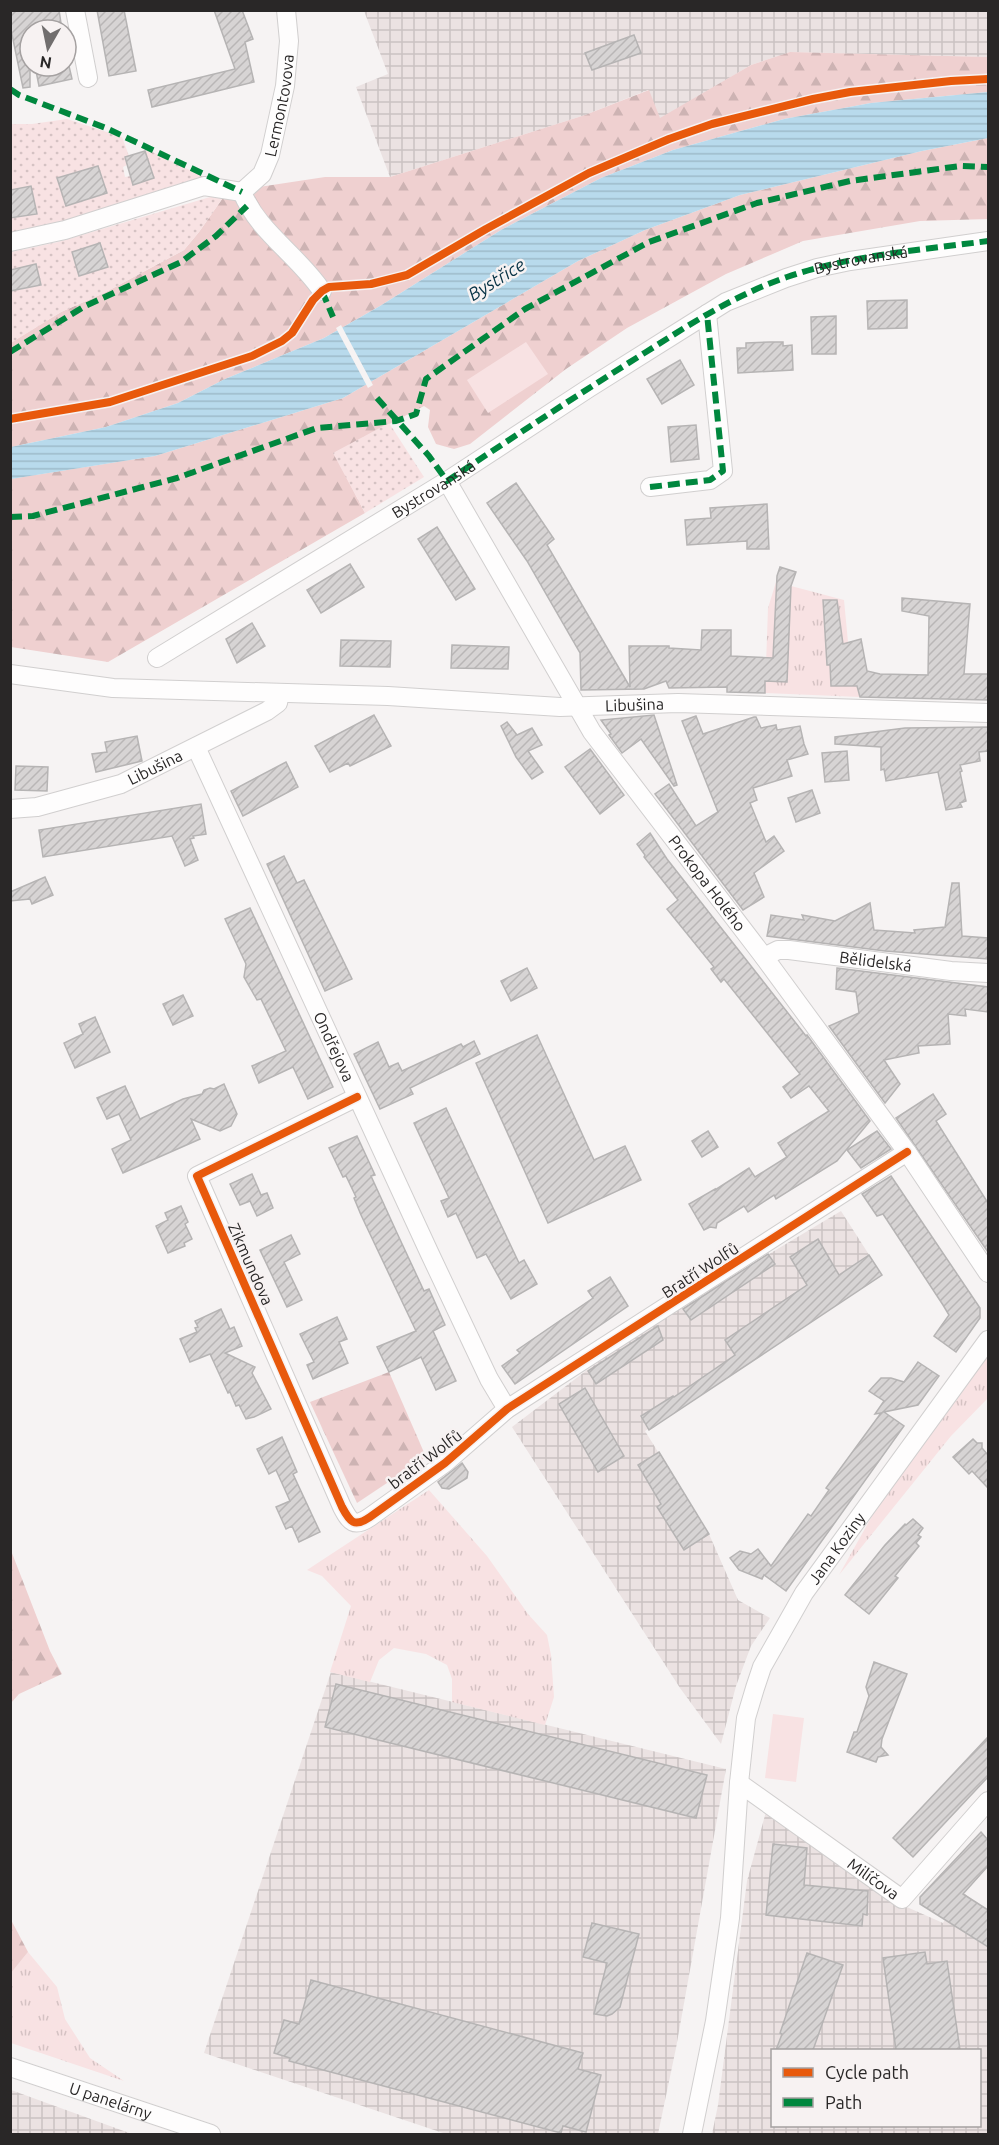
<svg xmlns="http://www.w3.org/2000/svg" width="999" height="2145" viewBox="0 0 999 2145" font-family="Ubuntu,sans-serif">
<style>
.industrial{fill:url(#industrial-grid);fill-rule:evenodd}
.grass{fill:url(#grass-tufts)}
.forest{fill:url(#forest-firs)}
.park{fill:url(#park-dots)}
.pitch{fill:#f8e2e3}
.water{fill:url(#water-rules)}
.pier{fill:#f6f3f3}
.building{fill:url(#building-hatch);stroke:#b6b4b4;stroke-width:1.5}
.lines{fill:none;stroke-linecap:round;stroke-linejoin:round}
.minor-casing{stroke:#d1cfcf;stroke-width:20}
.minor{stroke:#fefdfd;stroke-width:18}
.quiet{stroke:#00873e;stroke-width:6;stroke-dasharray:12 6;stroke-linecap:butt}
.cycleway-casing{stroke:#f7f2f2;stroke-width:11}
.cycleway{stroke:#e8590c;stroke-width:8}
.labels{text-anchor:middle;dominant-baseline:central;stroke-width:5;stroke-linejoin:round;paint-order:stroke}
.street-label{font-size:16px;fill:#292727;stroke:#f7f2f2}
.water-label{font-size:18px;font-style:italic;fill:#063245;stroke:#f7f2f2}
</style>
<defs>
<pattern id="industrial-grid" width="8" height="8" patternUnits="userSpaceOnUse" patternTransform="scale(1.5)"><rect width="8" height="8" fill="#ebe2e2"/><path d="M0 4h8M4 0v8" fill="none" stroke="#cac2c2"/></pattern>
<pattern id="grass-tufts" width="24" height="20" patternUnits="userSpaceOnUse" patternTransform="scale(1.5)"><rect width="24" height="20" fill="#f8e2e3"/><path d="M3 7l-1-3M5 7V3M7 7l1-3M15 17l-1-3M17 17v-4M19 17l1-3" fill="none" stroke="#d5c2c3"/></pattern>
<pattern id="forest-firs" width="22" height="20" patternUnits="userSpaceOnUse" patternTransform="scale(1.5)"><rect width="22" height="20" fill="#efd0d0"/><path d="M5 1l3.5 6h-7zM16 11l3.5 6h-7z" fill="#cdb3b3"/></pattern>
<pattern id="park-dots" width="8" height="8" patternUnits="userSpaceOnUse" patternTransform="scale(1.5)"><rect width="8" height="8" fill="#f8e2e3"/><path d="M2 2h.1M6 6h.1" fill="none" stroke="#d5c2c3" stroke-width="1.8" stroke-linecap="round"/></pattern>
<pattern id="water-rules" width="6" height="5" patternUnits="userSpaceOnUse" patternTransform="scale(1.5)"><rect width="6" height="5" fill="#b8daec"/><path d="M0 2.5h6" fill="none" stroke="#9ebbca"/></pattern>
<pattern id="building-hatch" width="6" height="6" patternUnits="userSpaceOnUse" patternTransform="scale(1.5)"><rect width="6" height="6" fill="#d7d4d4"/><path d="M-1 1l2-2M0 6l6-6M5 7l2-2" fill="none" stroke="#b9b6b6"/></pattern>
</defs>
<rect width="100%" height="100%" fill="#f6f3f3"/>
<g class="industrial">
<polygon points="364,11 988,11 988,57 790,52 751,65 660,119 648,90 585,115 390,177 356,87 388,74"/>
<polygon points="841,1211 882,1275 645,1431 709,1534 738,1600 770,1618 751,1646 736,1686 721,1744 680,1688 512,1427 587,1370 669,1314"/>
<polygon points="331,1672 726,1769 676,2048 658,2134 446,2134 204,2053"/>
<path d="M767 1808 900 1904 943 1923 962 1892 988 1910V1938L985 1944 988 1947V2134H712L718 2105 747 1881ZM772 2050H980V2126H772Z"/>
<polygon points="10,2090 11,2090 132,2134 11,2134"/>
</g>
<g class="grass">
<polygon points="776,582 844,600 848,642 860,697 765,693 768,608"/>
<polygon points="988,1358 988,1398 951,1436 839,1575 876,1509 982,1362"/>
<polygon points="429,1490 487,1556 528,1614 547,1635 551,1655 554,1697 545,1725 452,1702 452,1679 447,1665 426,1654 394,1648 379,1660 370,1682 330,1672 351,1606 322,1576 307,1570"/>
<polygon points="28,1952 57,1987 65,2019 90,2058 124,2081 11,2043 11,1973"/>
</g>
<g class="forest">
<polygon points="790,52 988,57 988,92 871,103 784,119 673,150 601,178 501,230 380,306 324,338 225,379 178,403 106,427 11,447 10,343 61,312 104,293 184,250 199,232 227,192 325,177 390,177 585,115 649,90 660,118 751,65"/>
<polygon points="988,138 988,219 920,221 803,241 726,274 627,328 566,369 470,444 454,449 436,444 428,427 430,410 424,406 334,453 365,513 108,662 11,647 10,479 155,456 343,398 578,261 645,230 740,195 922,151"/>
<polygon points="389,1372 426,1457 357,1503 310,1402"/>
<polygon points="10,1548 50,1651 62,1674 19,1694 11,1703"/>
<polygon points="10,1918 28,1952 11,1973 10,1973"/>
</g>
<g class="park">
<polygon points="67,119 122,137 129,156 125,158 127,165 123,167 125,177 131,176 134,185 154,178 144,148 204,177 53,224 11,233 11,124 32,124"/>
<polygon points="227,192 199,232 184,250 104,293 61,312 11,343 11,252 58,242"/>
<polygon points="389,423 424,477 365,513 333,453"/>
</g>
<g class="pitch">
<polygon points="526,342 548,374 488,413 467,380"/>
<polygon points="773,1714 804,1718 796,1782 765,1778"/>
</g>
<polygon class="water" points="988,92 988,138 922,151 740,195 645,230 578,261 343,398 155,456 11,479 11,447 106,427 178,403 225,379 324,338 380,306 501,230 601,178 673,150 784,119 871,103"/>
<polygon class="pier" points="341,325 373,385 368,388 336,328"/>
<g class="building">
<polygon points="10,10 59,10 62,30 30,30 30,87 23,88 10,25"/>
<polygon points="97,10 124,10 136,71 109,76"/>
<polygon points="214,10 242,10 253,39 245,42 254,82 152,107 148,90 235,69"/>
<polygon points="634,35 641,53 592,70 585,53"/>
<polygon points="35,66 69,66 72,79 39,86"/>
<polygon points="145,151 154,178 133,185 125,157"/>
<polygon points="98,166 107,193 66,206 57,178"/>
<polygon points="31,186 37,214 10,218 10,190"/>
<polygon points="100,243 108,267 79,276 72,252"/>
<polygon points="36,264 41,285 10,291 10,270"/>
<polygon points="907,300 907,328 868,329 867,301"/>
<polygon points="836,316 836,354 812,354 811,317"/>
<polygon points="770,342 783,342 783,346 792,345 793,370 738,373 737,348 746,348 746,343"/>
<polygon points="680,360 694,385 662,404 647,379"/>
<polygon points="696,425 699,459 671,462 668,427"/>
<polygon points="516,483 554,539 547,545 630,687 629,646 669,646 669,648 701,650 702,630 731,630 731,656 773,658 777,576 780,567 796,572 791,586 787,682 765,681 765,693 727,692 727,687 669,688 666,681 644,689 581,690 580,653 527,561 487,503"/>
<polygon points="767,504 769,549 747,549 747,541 687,545 685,520 711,518 710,508"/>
<polygon points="437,527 475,589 456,600 418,539"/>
<polygon points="350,564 364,587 321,613 307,590"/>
<polygon points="902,598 970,604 964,674 988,674 988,700 860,697 857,686 831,686 830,665 827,665 823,600 837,600 843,644 861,639 867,671 880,674 928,675 929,616 902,611"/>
<polygon points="252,623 265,646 237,663 226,639"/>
<polygon points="341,640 391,641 390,667 340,666"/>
<polygon points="452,645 509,647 508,669 451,668"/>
<polygon points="374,715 391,746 350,766 348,763 330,772 315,746"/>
<polygon points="654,715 677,785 674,786 641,739 622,753 609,735 611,734 601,720"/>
<polygon points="696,716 703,734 754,717 756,717 761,728 776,725 777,730 800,726 804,744 808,754 787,760 792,776 753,788 757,800 750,803 766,842 774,836 784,851 754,873 764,897 743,910 655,794 669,784 696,826 718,812 682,721"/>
<polygon points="507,722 517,735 532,728 542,745 528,751 543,772 532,779 516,757 501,726"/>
<polygon points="988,727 988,751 979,752 980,761 960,765 962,771 960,772 966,801 960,803 962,807 946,810 938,772 886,781 884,769 881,770 881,747 835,744 835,737 905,728"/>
<polygon points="137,736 142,761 96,772 92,754 107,752 105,742"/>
<polygon points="590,749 624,795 600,814 565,767"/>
<polygon points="847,751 849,780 825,782 822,753"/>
<polygon points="286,762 298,787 243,816 231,791"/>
<polygon points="16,766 48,767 47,791 15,790"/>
<polygon points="812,790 820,813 796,822 788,798"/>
<polygon points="201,804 206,834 193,836 194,838 190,839 198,860 185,866 172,836 43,857 39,830"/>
<polygon points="650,833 667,859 806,1036 807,1035 870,1121 837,1161 776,1199 774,1195 748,1212 744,1206 717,1223 716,1228 710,1227 704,1230 689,1204 715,1189 715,1190 749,1168 755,1177 787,1157 778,1143 829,1111 809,1086 791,1098 783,1087 800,1074 724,979 721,982 711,969 714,967 667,909 678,900 644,857 645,855 637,844"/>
<polygon points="284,856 297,883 304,880 352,979 325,991 267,864"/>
<polygon points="45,877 53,895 32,904 30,899 10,901 10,892"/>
<polygon points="952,883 959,883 962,936 988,938 988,959 885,951 767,936 771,915 804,920 802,915 835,921 870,903 874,930 915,933 914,930 945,927"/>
<polygon points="250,908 333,1087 308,1099 293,1067 259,1083 252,1066 286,1051 261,999 257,1000 244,977 246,964 225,919"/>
<polygon points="527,968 537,988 511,1001 501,981"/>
<polygon points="837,968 988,987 988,1012 965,1009 966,1016 948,1014 950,1044 918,1046 919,1053 884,1060 900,1084 885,1103 829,1026 859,1013 856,992 836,989"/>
<polygon points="183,995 193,1016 173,1025 163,1004"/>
<polygon points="95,1017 110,1052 75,1068 64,1043 83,1034 79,1024"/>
<polygon points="537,1035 594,1160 625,1146 641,1180 548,1223 476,1063"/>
<polygon points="474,1041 480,1054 410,1088 413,1094 380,1109 354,1054 378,1042 389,1067 398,1063 402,1071 461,1044 463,1047"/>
<polygon points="224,1084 237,1114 231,1126 220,1131 191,1119 200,1139 123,1173 112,1149 131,1140 119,1114 107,1119 97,1098 125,1086 140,1119 183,1099 202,1094 204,1090 210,1088 214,1089"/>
<polygon points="933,1094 946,1114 936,1121 988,1203 988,1252 896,1118"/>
<polygon points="446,1108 519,1263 524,1260 537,1284 511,1299 486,1254 477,1258 456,1213 448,1217 441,1201 449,1198 414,1123"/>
<polygon points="708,1131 718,1147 702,1157 692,1141"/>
<polygon points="877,1131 891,1149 861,1168 847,1150"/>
<polygon points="357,1136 375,1175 371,1176 397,1233 424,1291 429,1289 445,1325 433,1331 456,1381 436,1390 421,1357 389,1372 377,1347 416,1331 361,1215 354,1198 356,1197 346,1176 343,1177 329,1148"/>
<polygon points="252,1174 261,1195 267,1193 273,1208 257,1216 250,1201 240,1205 230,1184"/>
<polygon points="891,1176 980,1308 980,1318 956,1352 934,1336 949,1315 943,1305 883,1214 877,1216 862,1194"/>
<polygon points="181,1206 188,1222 185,1224 192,1239 184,1243 185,1246 168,1253 156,1226 168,1220 165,1213"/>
<polygon points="291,1235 300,1254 284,1262 302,1300 287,1307 260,1250"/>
<polygon points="818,1239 839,1275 869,1255 882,1275 649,1430 641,1416 673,1396 674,1397 735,1355 725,1340 807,1285 790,1257"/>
<polygon points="768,1254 775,1264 691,1320 683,1309"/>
<polygon points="610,1277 628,1306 515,1384 502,1366 520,1353 517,1350 593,1298 588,1291"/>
<polygon points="221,1309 230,1329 234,1327 242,1346 225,1353 255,1367 252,1373 271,1409 254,1417 246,1419 239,1405 236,1406 230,1392 228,1393 210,1354 190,1362 180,1339 197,1332 195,1328 198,1327 195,1321"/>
<polygon points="337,1317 347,1339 339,1342 348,1363 313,1379 307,1365 314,1362 300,1334"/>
<polygon points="658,1326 663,1340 596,1384 588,1371"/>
<polygon points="918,1362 939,1376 918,1405 884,1412 904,1426 786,1591 764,1575 762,1579 739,1570 730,1558 740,1551 751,1554 758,1549 771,1566 808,1514 811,1516 829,1490 826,1488 881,1413 875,1414 884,1401 869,1391 881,1378 891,1378 904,1382"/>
<polygon points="585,1388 624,1456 598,1472 559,1404"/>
<polygon points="282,1437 297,1472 293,1474 320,1532 299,1542 292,1526 286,1529 276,1507 290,1501 276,1470 269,1474 257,1449"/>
<polygon points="973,1439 977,1443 982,1443 982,1448 988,1455 988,1488 972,1471 969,1474 953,1457"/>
<polygon points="659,1452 709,1534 684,1550 657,1507 661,1504 638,1465"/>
<polygon points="462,1463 468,1472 467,1478 449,1489 442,1488 438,1482"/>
<polygon points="913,1519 923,1528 918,1535 921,1537 916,1543 919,1546 895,1576 898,1578 869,1614 845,1595 885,1545 905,1524 906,1525"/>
<polygon points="874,1662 907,1674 882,1739 881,1747 888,1755 878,1757 876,1762 847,1752 854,1732 857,1732 869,1696 866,1687"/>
<polygon points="336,1684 707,1775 696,1818 325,1727"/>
<polygon points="988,1737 988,1777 913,1857 893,1838"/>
<polygon points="981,1832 988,1840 988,1866 963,1894 988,1910 988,1947 920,1904 920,1897"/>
<polygon points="773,1844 807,1848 804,1885 868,1891 867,1915 863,1914 862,1926 766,1915"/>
<polygon points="592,1923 639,1934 620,2007 612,2014 607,2016 594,2014 607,1963 583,1957"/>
<polygon points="925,1952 927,1964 947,1961 960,2050 896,2050 883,1958"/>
<polygon points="807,1953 843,1965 813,2050 776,2050 782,2034 780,2033"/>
<polygon points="311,1980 583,2053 578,2069 601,2075 586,2132 563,2126 561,2133 289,2061 290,2058 274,2053 284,2020 299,2024"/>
</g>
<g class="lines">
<defs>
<g id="minor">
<polyline points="75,10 88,78"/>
<path id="s1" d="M242 192 262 174 270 155 285 86 289 41 286 10"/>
<path d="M242 192C258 232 298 255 322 291"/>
<polyline points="10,242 65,230 204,186 242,192"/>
<path id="s2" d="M447 481 592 732 764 957 907 1152 988 1273"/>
<polyline points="650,487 710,480 723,471 707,314"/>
<path id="s3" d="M157 658 447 481 589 388 726 302 786 278 817 268 850 261 988 241"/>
<path id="s4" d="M10 674 113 688 388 696 560 707 678 703 988 713"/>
<path id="s5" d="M196 747 429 1252 489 1379 507 1409"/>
<path id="s6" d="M10 809 37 807 121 784 267 711 278 703 280 693"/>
<path id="s7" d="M764 957 778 950H789L951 971 988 973"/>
<path d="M357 1097 197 1176 342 1507C350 1522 354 1528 370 1517L445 1463 507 1409 907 1152"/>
<path id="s8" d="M739 1783 902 1899 988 1801"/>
<path id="s9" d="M10 2067 211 2134"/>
<path id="s10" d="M692 2134 715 2021 730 1918 739 1783 746 1718 755 1688 762 1667 804 1593 988 1340"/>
</g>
</defs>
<use href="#minor" class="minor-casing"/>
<use href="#minor" class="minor"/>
<g class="quiet">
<polyline points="10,89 19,95 106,128 242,192"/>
<polyline points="322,291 333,317"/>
<polyline points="10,352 85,306 181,262 216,236 247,206"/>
<path id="s11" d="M377 398 429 456 447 481C513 437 579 394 646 352 692 323 735 295 787 277 851 255 921 250 988 241"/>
<polyline points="650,487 710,480 723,471 707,314"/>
<polyline points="10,517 33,516 177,478 317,428 396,421 416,414 426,379 525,309 649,242 757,203 850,181 960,166 988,167"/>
</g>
<defs>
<g id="cycleway">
<polyline points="10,419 110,402 252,356 282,341 292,333 313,300 322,291 329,287 371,284 407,275 486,229 589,173 669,139 712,124 813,99 850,92 951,81 988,79"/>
<path d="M357 1097 197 1176 342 1507C350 1522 354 1528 370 1517L445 1463 507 1409 907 1152"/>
</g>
</defs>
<use href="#cycleway" class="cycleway-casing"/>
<use href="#cycleway" class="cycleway"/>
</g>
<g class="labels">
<g class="street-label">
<text stroke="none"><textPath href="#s1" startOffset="98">Lermontovova</textPath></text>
<text stroke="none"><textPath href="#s11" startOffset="582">Bystrovanská</textPath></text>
<text stroke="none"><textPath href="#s3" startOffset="324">Bystrovanská</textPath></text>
<text stroke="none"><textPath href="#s4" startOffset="626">Libušina</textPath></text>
<text stroke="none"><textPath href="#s6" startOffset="152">Libušina</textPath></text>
<text stroke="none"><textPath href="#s2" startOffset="480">Prokopa Holého</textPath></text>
<text stroke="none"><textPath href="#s7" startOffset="114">Bělidelská</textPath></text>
<text stroke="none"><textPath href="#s5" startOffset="330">Ondřejova</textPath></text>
<text transform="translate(251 1264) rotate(66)">Zikmundova</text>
<text transform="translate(700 1270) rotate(-33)">Bratří Wolfů</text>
<text transform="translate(425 1459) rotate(-37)">bratří Wolfů</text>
<text stroke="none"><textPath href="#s10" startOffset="614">Jana Koziny</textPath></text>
<text stroke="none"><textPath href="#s8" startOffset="165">Milíčova</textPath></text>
<text stroke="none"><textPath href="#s9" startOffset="106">U panelárny</textPath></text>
</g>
<g class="water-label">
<text transform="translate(496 279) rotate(-32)">Bystřice</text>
</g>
</g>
<rect width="999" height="2145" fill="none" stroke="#292727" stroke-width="24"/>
<rect x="771" y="2049" width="210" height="78" fill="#f7f2f2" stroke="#a5a1a1" stroke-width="1.5"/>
<rect x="783" y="2068" width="30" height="9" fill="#e8590c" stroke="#a5a1a1" stroke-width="1.5"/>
<text x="825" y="2079" font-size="18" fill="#292727">Cycle path</text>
<rect x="783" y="2098" width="30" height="9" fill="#00873e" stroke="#a5a1a1" stroke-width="1.5"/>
<text x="825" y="2109" font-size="18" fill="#292727">Path</text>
<g transform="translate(48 48) rotate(189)"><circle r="28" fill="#f7f2f2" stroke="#a5a1a1" stroke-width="1.5"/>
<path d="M0-4.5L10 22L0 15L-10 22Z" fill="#716e6e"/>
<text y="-9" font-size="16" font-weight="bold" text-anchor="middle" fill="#292727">N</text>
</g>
</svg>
